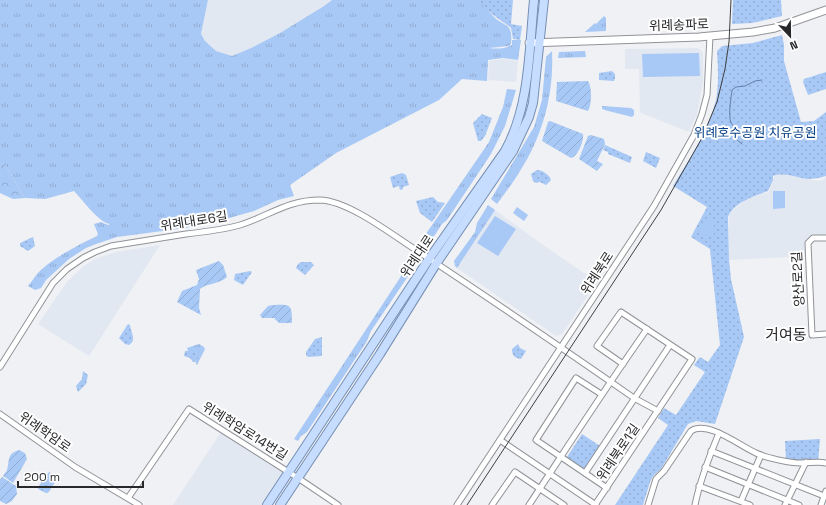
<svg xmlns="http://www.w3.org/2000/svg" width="826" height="505" viewBox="0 0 826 505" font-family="'Space Grotesk','Noto Sans KR',sans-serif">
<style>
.built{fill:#e2e8f2}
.grass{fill:url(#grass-tufts)}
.forest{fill:url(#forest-crowns)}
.park{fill:url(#park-dots)}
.garden{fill:url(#garden-furrows)}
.pitch{fill:#a8c8f5}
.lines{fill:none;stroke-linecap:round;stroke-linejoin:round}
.stream{stroke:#6282ad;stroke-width:1}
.street-casing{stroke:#919397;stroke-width:7}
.secondary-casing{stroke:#919397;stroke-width:9}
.primary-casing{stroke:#768fb4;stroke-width:10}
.street{stroke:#fff;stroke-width:5}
.secondary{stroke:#fff;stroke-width:7}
.primary{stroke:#c6ddff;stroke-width:8}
.tram{stroke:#3e3f40;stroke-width:1}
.labels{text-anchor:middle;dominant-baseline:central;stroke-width:4;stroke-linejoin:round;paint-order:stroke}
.street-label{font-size:13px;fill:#272829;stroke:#fefeff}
.park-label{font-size:13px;fill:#043f87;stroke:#fefeff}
.quarter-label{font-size:15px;fill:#272829;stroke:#fefeff}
</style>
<defs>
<pattern id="grass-tufts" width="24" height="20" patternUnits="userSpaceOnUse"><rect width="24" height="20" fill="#a8c8f5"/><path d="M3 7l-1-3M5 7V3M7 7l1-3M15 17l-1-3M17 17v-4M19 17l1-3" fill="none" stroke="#91acd2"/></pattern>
<pattern id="forest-crowns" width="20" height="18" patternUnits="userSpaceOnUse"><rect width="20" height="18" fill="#a8c8f5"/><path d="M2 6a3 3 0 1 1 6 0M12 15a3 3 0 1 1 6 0" fill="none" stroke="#91acd2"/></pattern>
<pattern id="park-dots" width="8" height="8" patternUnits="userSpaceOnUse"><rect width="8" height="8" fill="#a8c8f5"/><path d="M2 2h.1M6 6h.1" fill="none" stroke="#91acd2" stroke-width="1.8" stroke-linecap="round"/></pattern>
<pattern id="garden-furrows" width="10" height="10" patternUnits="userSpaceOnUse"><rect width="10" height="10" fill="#a8c8f5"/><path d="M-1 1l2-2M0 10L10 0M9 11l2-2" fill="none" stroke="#91acd2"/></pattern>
</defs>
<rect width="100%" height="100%" fill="#eff1f4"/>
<g class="built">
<polygon points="208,0 332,0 324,6 280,33 251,48 232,56 216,51 205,41 201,34"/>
<polygon points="698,48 703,53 703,82 697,114 689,132 641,113 640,112 639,69 625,69 625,49"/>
<polygon points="502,59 518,61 516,82 488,80 489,61"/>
<polygon points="780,174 818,181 823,180 826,177 826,238 806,239 807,256 729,260 729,217 730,212 748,199 769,192 774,177"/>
<polygon points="495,210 546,247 597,282 562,334 556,336 457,268"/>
<polygon points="160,245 89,356 38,324 67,282 84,266 95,259 116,252"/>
<polygon points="221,432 285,474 263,505 173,505"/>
</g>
<g class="grass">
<path d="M0 0H208L201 34 205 41 216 51 232 56 251 48 280 33 324 6 332 0H479C484 6 489 12 494 17 506 28 513 23 511 44L509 46 489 48C497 49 505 49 512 45V40H521L518 60 503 58 488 60 487 81 462 79 439 100 336 153 290 185 294 196 278 200 254 211 215 222 185 228 117 237 96 244 86 248 69 259 46 280 41 288 35 290 28 286C32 282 34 277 38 273 51 259 80 244 97 236L98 234 94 224 101 222 108 225 110 224C99 223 82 199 74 191L45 199 25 198 5 165 0 163Z"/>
<polygon points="604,16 606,18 606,31 585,32 595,23 596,24"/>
<path d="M552 51C554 94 543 135 520 171 513 183 505 193 497 204L491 199 534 127 542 100 546 57Z"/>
<polygon points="585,51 586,57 558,58 559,52"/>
<polygon points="507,89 516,90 505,126 491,154 447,220 442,224 427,247 423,247 419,244 489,142 503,107"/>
<path d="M602 106 631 108 634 110V115L632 117C623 114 609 112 602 109Z"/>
<polygon points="488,205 495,210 457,268 455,266 454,261 475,232 477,223"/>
<polygon points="413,258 415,266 371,331 367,341 307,432 301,436 298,441 294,439"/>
<polygon points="199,344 204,347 205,349 197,365 195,361 197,359 195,351 188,351 187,348"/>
</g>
<polygon class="forest" points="0,163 5,165 25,198 13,199 0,193"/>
<g class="park">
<path d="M479 0H513L511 24 522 26 520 40 513 39 511 28C503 21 482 9 479 0Z"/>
<polygon points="733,0 781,0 782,16 752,23 732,24"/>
<path d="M782 35 784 45V61L801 122 814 121 826 112V176C820 178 814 179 807 179 795 177 784 172 773 176V180L768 191C755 196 733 203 728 217L729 260 731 279 744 337 715 424 696 421 688 424 661 469 653 476 650 482 643 505H615L668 425 658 418 664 408 676 415 705 372 694 365 700 357 708 362 720 345 710 249 691 237 707 207 673 186C690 158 708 132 716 100 719 84 718 67 717 51L722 46 753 43Z"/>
<polygon points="612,71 615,74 615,78 614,81 599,80 599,73"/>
<polygon points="826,72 826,89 808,95 803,82 804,79"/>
<polygon points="482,114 492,118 485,136 481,141 478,141 473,123"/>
<polygon points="605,145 632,157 630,163 608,154 608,152 603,150"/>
<polygon points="646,152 660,158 656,168 643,161"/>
<path d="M537 170C542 170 550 175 551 180L546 185 540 182 536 183 533 181 531 174Z"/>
<polygon points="402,173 406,175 409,185 403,187 403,189 400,190 399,186 393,188 390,177"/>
<polygon points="433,197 438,202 445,203 432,222 420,213 416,201"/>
<polygon points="33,237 35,246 28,251 20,246 20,243"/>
<polygon points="301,262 311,262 314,265 305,275 296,268 298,264"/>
<polygon points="250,271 252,272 243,285 234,280 235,274"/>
<path d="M128 324 130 325C131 333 137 340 129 345L125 344 119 338Z"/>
<polygon points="322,337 322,356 308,357 306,355 306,352 315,339"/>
<path d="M518 344 520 348 526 351 521 359C515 358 512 356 512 349Z"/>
<polygon points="185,351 195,351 198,359 194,362 193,362 190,358 184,356"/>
<polygon points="83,371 88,375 86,384 78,392 76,386 82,379"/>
<polygon points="582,434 600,446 586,468 582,469 568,460 567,457"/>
<polygon points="820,439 818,462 786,460 785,441"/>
<polygon points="49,472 57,477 57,479 48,493 46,493 38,489 38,487"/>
</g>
<g class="garden">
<path d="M588 81C592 87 592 104 588 111L556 101 557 82Z"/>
<path d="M550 121 583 134C584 141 578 156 571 158L542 141 548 122Z"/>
<polygon points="591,135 604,139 605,144 597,161 603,164 597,171 579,159 588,136"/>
<path d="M219 261 223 265 227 277C220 284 207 283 200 289L199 308 201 315 177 302 182 291 197 285 199 279 196 270Z"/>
<path d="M273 305C291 304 292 304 292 323H279L274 318H262L260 315 268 306Z"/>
<path d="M19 450 25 453 27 459 13 483 3 476C3 475 7 471 7 470 10 461 6 454 19 450Z"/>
<polygon points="2,477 16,486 17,494 12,501 6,504 0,501 0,480"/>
</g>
<g class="pitch">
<polygon points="699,53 700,76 643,77 642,54"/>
<polygon points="773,191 785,191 785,208 773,209"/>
<polygon points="517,207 528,215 524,221 513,213"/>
<polygon points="495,216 516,229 498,256 477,243"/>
<polygon points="708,216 714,220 714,235 712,238 699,231"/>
</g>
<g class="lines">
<path class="stream" d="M742 144 736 139V128C734 126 732 125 731 123 728 115 731 98 732 90L736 87 745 86 755 81 762 80"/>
<defs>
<g id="street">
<polyline points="826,238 813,238 808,243 812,335 826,334"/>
<path d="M0 367 53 283 67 269 83 258 95 252 111 246C136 242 161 238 186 234 204 232 222 230 240 225 269 216 287 200 320 200 349 201 391 234 416 250 489 298 562 348 634 398L658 411"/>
<polyline points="601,394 576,378 536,440 607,488"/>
<polyline points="0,414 75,467 139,505"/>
<polyline points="500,440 596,505"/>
<polyline points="711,451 824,496"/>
<polyline points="705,467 799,505"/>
<polyline points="585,473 670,345"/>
<polyline points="699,486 750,505"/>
<polyline points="128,498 189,409 298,478 338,505"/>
<polyline points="741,501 761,455"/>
<polyline points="457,505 654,206 694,135 702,114 707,95 710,36"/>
<polyline points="492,505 515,472 564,505"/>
<path d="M529 505C568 446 606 387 647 329"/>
<polyline points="595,505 692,359 621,312 597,346 623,364"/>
<path d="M648 505 656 479 664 471 691 431C708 420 740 446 756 453 766 458 790 463 801 463 810 463 818 461 826 463"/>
<path d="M695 505C700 480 709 457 719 433"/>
<polyline points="785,505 806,462"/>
<polyline points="821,505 826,491"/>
</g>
<polyline id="secondary" points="529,43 699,37 753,32 775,28 826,10"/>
<g id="primary">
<path d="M267 505 429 259 505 151C530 106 529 50 534 0"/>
<polyline points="280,505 380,354 436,264 513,151 529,117 533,103 544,0"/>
</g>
</defs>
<use href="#street" class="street-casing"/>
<use href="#secondary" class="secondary-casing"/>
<use href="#primary" class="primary-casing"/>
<use href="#street" class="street"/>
<use href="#secondary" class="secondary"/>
<use href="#primary" class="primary"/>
<polyline class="tram" points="467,505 661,210 702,138 717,102 725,69 729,42 731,0"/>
</g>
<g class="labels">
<g class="street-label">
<text transform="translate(679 25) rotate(-2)">위례송파로</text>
<text transform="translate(194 221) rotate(-9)">위례대로6길</text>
<text transform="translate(417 256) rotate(-56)">위례대로</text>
<text transform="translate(597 273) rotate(-57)">위례북로</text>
<text transform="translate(798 279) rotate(-93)">양산로2길</text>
<text transform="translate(245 431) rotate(32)">위례학암로14번길</text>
<text transform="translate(45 432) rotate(35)">위례학암로</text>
<text transform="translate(618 452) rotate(-56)">위례북로1길</text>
</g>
<g class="park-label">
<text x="755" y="132">위례호수공원 치유공원</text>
</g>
<g class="quarter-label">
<text x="786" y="334">거여동</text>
</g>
</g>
<g transform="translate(790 36) rotate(158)" stroke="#fefeff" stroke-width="3" paint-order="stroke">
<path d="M0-3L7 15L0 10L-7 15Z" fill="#272829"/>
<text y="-6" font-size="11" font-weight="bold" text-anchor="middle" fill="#272829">N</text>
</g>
<path d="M18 481v6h125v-6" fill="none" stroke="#272829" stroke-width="2"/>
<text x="24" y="481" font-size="12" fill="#272829" stroke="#fefeff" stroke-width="3" paint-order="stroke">200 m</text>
</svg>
